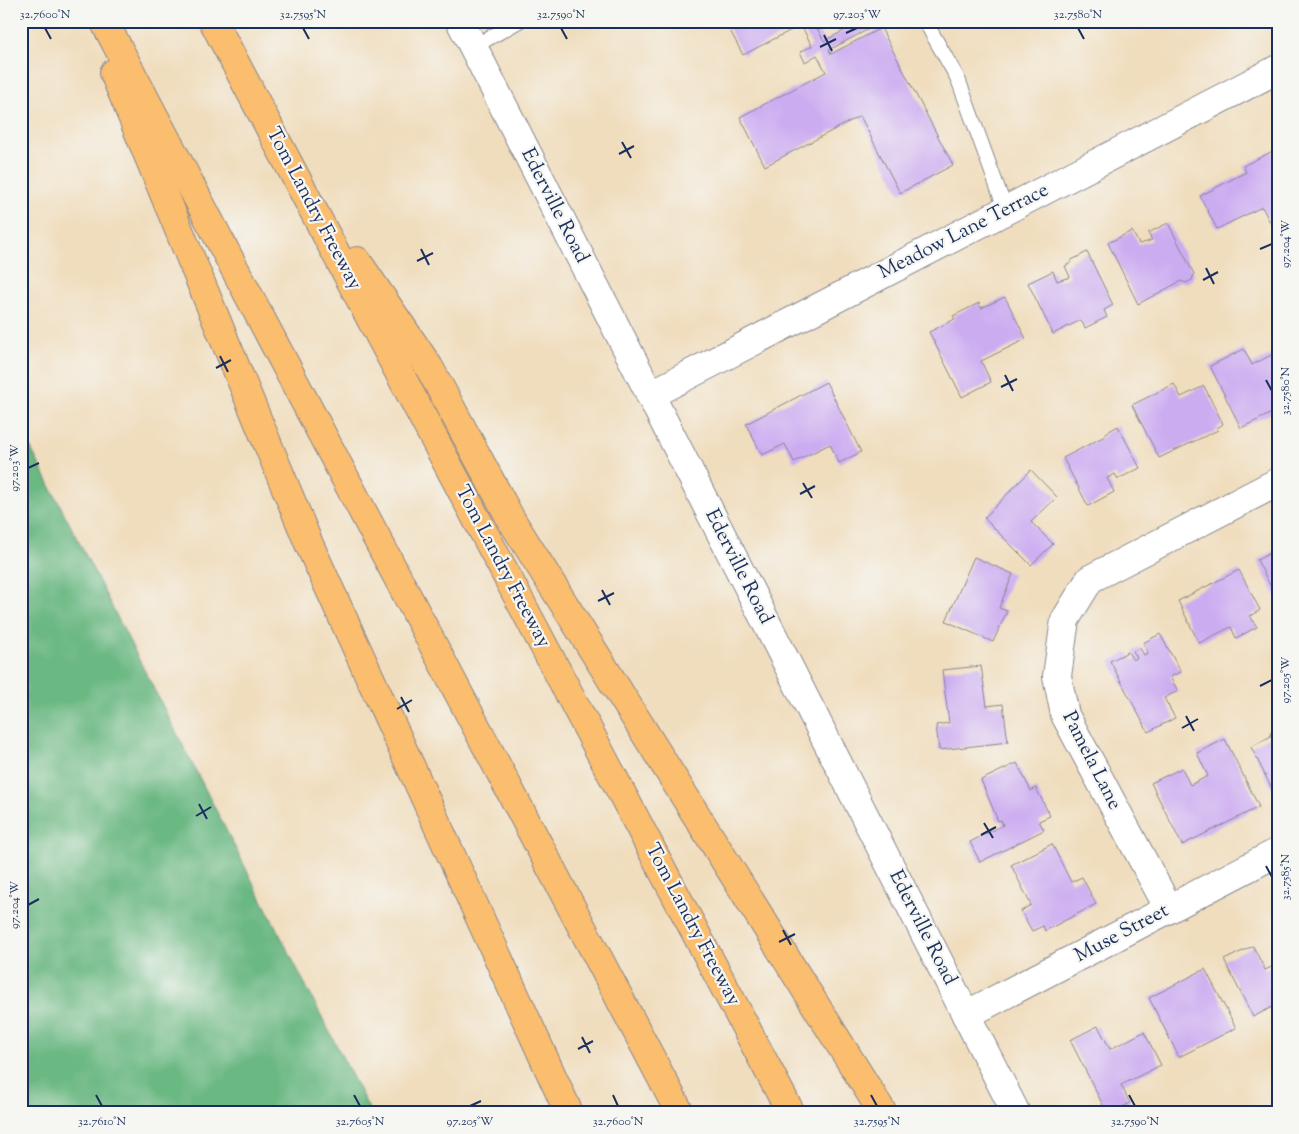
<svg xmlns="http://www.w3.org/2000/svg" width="1299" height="1134" viewBox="0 0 1299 1134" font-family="'Sorts Mill Goudy',serif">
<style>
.forest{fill:#6ab882;stroke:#427470}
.building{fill:#ccacf1}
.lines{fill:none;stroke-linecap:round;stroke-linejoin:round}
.service-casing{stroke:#86868e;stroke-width:16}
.minor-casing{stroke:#86868e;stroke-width:30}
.tertiary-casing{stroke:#86868e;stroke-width:30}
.motorway-casing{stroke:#86868e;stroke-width:30}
.service{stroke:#fff;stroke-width:14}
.minor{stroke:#fff;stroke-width:28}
.tertiary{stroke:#fff;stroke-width:28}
.motorway{stroke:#fbbd6e;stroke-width:28}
.ticks{fill:none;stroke:#1b2f5e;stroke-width:2}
.labels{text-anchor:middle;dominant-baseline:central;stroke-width:4.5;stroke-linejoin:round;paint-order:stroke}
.street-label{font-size:20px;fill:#1b2f5e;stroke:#f6f6f2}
.neatline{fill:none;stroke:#1b2f5e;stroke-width:2}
.ticks-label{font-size:12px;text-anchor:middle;fill:#1b2f5e}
</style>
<rect width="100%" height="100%" fill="#f6f6f2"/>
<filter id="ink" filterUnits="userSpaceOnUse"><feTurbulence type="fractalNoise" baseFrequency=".02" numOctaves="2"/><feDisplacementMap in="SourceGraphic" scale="10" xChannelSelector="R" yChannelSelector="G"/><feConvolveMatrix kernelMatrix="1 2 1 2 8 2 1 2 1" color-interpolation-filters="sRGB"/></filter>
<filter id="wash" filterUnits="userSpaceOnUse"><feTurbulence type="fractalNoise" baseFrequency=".0096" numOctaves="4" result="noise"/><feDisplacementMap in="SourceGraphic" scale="20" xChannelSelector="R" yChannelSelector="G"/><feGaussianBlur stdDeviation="1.12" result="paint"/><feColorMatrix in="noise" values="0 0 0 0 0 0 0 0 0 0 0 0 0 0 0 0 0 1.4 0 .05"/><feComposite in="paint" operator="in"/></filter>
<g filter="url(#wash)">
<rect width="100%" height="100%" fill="#f0ddbd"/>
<polygon class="forest" points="21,429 371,1113 21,1113"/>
<g id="blocks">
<g class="building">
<polygon points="725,21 813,21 824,41 863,21 884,21 829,50 831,54 881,28 953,165 900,193 860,116 765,166 740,117 826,72 817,55 805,62 800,52 812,46 801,25 743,55"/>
<polygon points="887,21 901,21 889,27"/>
<polygon points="1273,151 1278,161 1278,220 1271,224 1262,207 1217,229 1200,196 1246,172 1243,166"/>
<polygon points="1168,223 1194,274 1192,280 1186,283 1181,281 1138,304 1108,243 1132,231 1139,244 1147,242 1152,240 1148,233"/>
<polygon points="1087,252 1113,305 1104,310 1107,317 1085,328 1081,320 1053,334 1028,283 1053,271 1057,281 1070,277 1065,266 1071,263 1070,261"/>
<polygon points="1005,297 1026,339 981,361 991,382 962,397 929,332 955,319 953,316 979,303 981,308"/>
<polygon points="1278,316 1278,328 1273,319"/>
<polygon points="1244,349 1252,365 1275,353 1278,359 1278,410 1241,428 1210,366"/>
<polygon points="826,382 861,452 839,463 830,444 794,462 785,444 762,455 746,424"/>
<polygon points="1174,384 1181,397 1204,386 1223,424 1217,428 1218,430 1159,458 1132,405"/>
<polygon points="1118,426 1140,468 1118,479 1115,474 1107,478 1114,492 1088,506 1063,458 1105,436 1104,434"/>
<polygon points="1031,470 1057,497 1031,522 1053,544 1031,565 984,518"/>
<polygon points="1278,549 1278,601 1257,560"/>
<polygon points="974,557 1013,574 999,608 1007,611 993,642 946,621"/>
<polygon points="1239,570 1260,610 1250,616 1257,627 1236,638 1231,627 1199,643 1178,601"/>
<polygon points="1160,634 1181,672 1170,677 1178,691 1164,698 1175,718 1148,732 1110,661 1128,652 1133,660 1137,658 1133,651 1140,648 1144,655 1148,653 1143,643"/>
<polygon points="981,666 987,706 1003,704 1008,742 939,750 936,725 949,723 942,670"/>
<polygon points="1278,729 1278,786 1272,789 1251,747 1271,736 1270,733"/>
<polygon points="1225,739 1259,807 1182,845 1151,783 1182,768 1190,785 1208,776 1197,753"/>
<polygon points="1017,763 1031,791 1036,788 1050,816 1039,821 1044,830 980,862 970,842 1003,825 1001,820 998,821 981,780"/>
<polygon points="1052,844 1071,882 1082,877 1096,904 1045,931 1043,926 1032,931 1021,911 1031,905 1011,865"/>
<polygon points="1253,946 1265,970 1278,964 1278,1004 1253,1017 1224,960"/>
<polygon points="1205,969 1236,1028 1179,1057 1149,998"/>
<polygon points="1098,1026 1110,1049 1144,1032 1161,1065 1121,1085 1130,1103 1112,1113 1107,1113 1070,1040"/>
</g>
</g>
</g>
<g filter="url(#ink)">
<use href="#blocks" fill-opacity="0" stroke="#86868e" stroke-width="1"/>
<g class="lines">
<defs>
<g id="service">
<polyline points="925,21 958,79 1006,211"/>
<polyline points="473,47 519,21"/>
</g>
<g id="minor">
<polyline points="650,395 1278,69"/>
<polyline points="1169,909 1065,715 1057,676 1065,620 1090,579 1278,482"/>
<polyline points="966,1015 1278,852"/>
</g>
<polyline id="tertiary" points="460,21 1016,1113"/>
<g id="motorway">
<polyline points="104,21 680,1113"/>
<polyline points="213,21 791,1113"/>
<polyline points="114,73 309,544 569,1113"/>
<polyline points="357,261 429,367 512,521 883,1113"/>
</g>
</defs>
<use href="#service" class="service-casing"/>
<use href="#minor" class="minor-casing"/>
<use href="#tertiary" class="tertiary-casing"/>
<use href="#motorway" class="motorway-casing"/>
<use href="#service" class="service"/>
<use href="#minor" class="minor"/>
<use href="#tertiary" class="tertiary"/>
<use href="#motorway" class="motorway"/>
</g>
</g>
<path class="ticks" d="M45 28 51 39M303 28 309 39M561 28 567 39M1078 28 1084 39M846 33 857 28M824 35 832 51M820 47 836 39M622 142 631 158M619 154 634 146M421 249 429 265M1260 249 1272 244M417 261 433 253M1206 268 1214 284M1203 280 1218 272M220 356 228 372M216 368 231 360M1005 375 1013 391M1266 380 1272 391M1001 387 1017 379M28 468 39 463M803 483 812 498M800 494 815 486M602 590 610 605M598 601 614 593M1260 686 1272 680M401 697 409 712M397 709 412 700M1186 716 1194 731M1182 728 1198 719M199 804 207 819M196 816 211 807M984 823 993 838M981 835 996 827M1266 866 1272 877M28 905 39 899M783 930 791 945M779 942 795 934M582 1037 590 1053M578 1049 593 1041M96 1095 102 1106M354 1095 360 1106M613 1095 618 1106M871 1095 877 1106M1129 1095 1135 1106M470 1106 481 1101"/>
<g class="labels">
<g class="street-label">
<text transform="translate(554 206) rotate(63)">Ederville Road</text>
<text transform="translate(313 209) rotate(62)">Tom Landry Freeway</text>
<text transform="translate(964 232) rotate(-27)">Meadow Lane Terrace</text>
<text transform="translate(502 567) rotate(62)">Tom Landry Freeway</text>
<text transform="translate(738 567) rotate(63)">Ederville Road</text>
<text transform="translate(1091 761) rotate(63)">Pamela Lane</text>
<text transform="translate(692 925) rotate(62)">Tom Landry Freeway</text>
<text transform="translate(922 928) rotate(63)">Ederville Road</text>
<text transform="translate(1122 934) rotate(-28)">Muse Street</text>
</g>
</g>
<rect width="1299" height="1134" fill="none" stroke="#f6f6f2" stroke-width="55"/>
<rect x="28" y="28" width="1244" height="1078" class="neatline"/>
<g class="ticks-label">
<text x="45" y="18">32.7600°N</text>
<text x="303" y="18">32.7595°N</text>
<text x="561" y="18">32.7590°N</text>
<text x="857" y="18">97.203°W</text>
<text x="1078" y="18">32.7580°N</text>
<text transform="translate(1285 244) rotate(-90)" y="4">97.204°W</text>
<text transform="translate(1285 391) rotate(-90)" y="4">32.7580°N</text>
<text transform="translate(14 468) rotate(-90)" y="4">97.203°W</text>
<text transform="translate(1285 680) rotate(-90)" y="4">97.205°W</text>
<text transform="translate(1285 877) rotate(-90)" y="4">32.7585°N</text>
<text transform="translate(14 905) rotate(-90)" y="4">97.204°W</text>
<text x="102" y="1125">32.7610°N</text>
<text x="360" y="1125">32.7605°N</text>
<text x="470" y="1125">97.205°W</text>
<text x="618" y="1125">32.7600°N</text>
<text x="877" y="1125">32.7595°N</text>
<text x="1135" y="1125">32.7590°N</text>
</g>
</svg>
